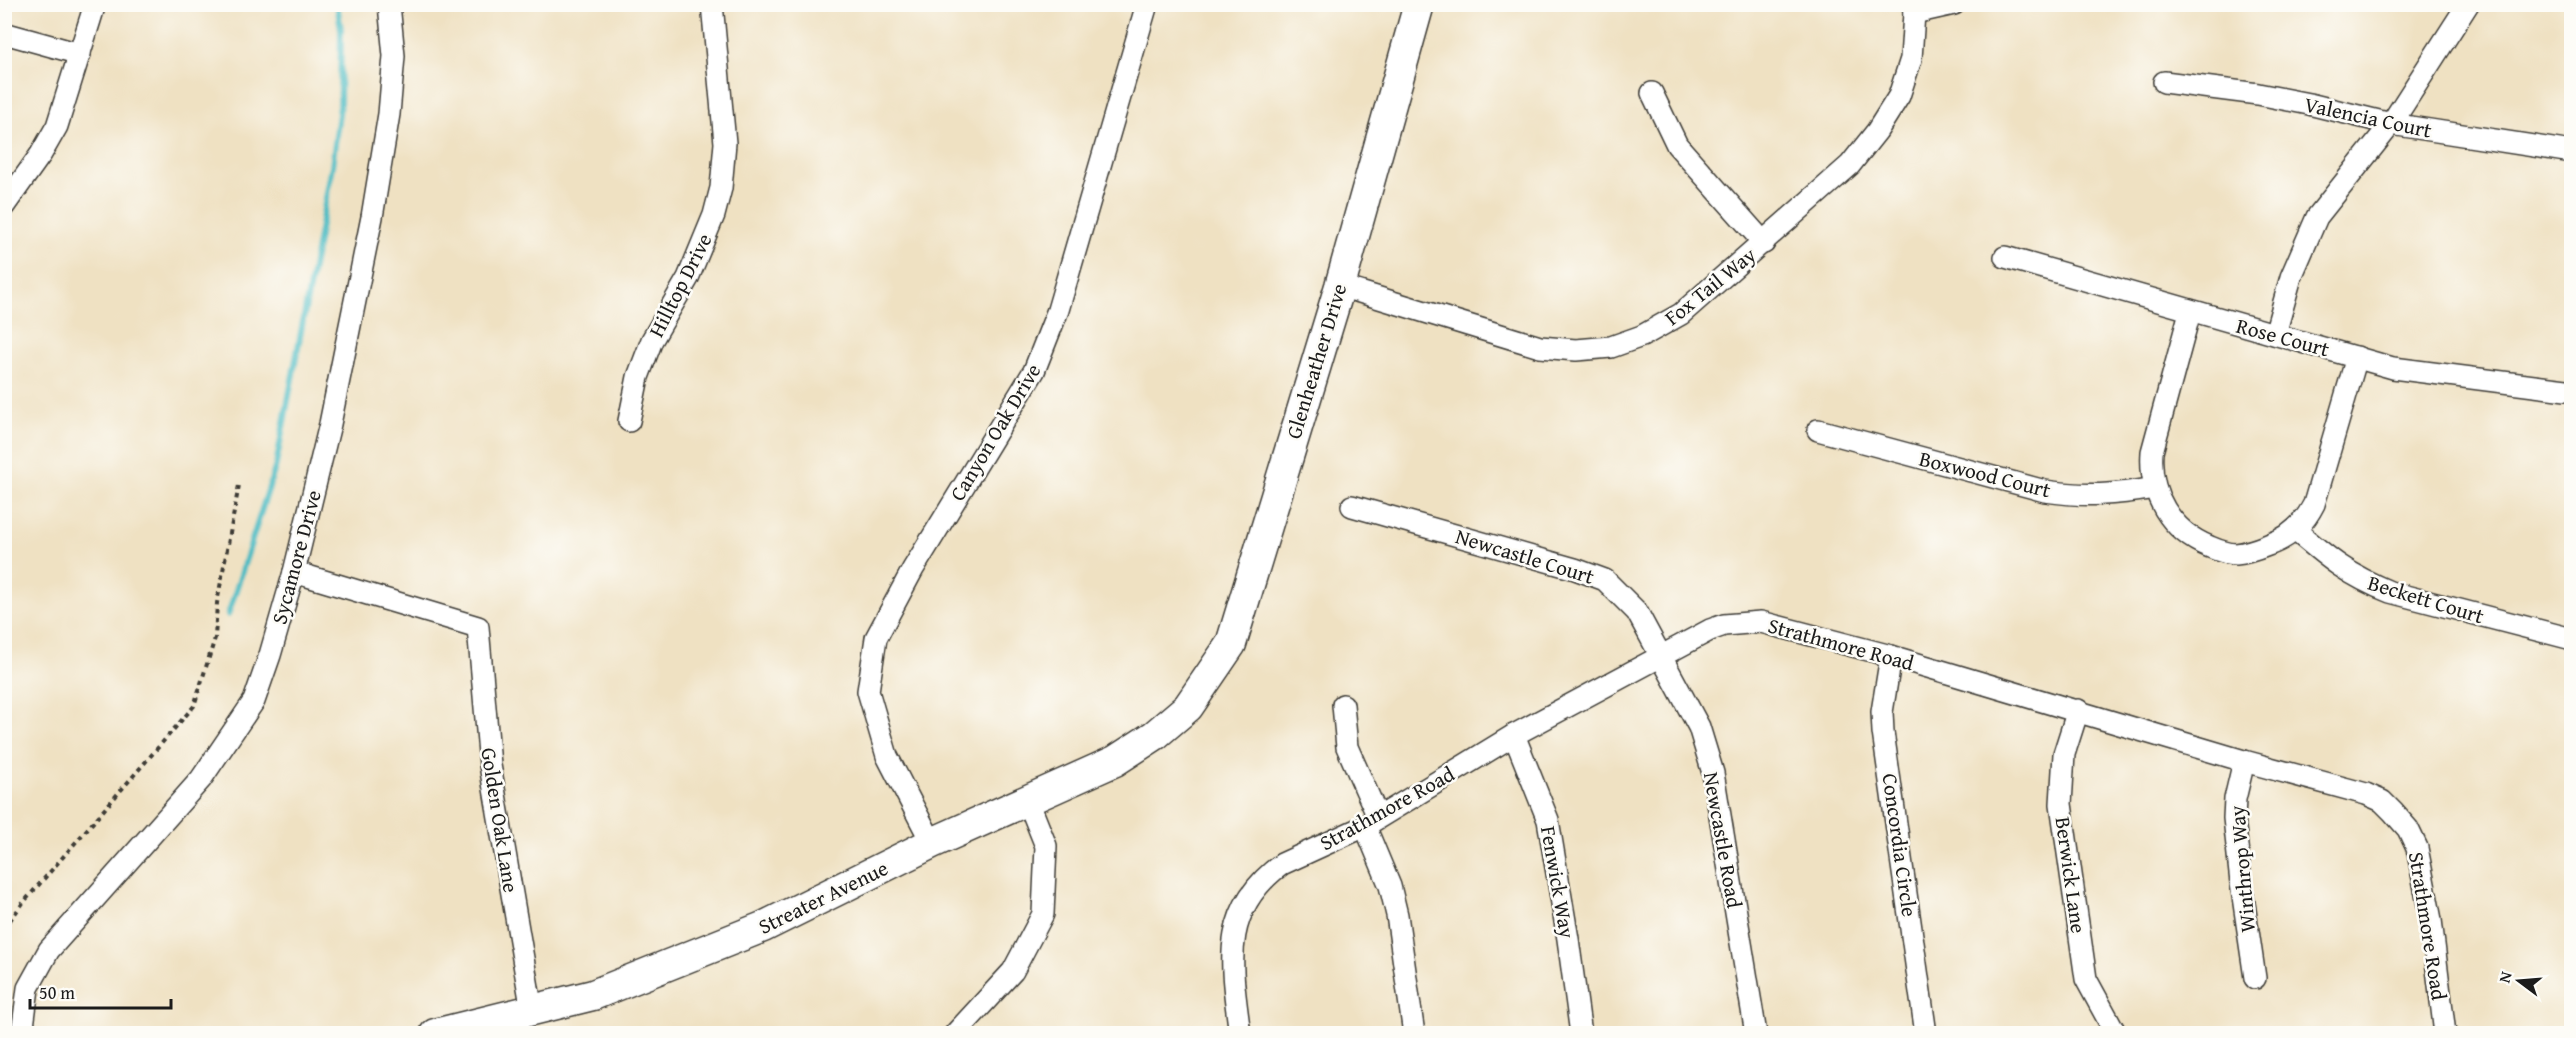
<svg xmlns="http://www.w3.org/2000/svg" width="2576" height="1038" viewBox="0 0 2576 1038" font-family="'Gentium Book Plus',serif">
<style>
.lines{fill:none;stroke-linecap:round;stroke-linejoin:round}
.stream{stroke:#4dbcc3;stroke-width:6}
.street-casing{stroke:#3c3a35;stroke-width:24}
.secondary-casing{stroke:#3c3a35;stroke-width:33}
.path{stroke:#3c3a35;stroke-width:4;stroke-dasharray:4.5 4.5;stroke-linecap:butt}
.street{stroke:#fff;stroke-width:21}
.secondary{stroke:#fff;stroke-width:30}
.labels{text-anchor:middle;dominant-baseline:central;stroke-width:5;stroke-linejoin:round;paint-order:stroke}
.street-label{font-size:21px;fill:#1c1c1c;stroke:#fdfcf7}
</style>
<rect width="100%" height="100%" fill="#fdfcf7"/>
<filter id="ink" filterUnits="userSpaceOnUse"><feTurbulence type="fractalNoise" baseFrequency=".0167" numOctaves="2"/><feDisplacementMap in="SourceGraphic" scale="12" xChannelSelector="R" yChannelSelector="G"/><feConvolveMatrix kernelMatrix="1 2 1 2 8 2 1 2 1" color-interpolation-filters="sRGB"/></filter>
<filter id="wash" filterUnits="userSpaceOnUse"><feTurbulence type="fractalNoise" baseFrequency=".008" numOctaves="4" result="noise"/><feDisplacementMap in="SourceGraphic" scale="24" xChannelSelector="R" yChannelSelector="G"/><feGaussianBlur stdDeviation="1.35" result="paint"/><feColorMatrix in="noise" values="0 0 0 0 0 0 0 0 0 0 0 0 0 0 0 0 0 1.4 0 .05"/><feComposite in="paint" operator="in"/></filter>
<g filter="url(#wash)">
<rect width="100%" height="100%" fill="#efe1c2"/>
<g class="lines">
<polyline class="stream" points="228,615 276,465 332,166 340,106 341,29 337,4"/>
</g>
</g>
<g filter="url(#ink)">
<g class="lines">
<defs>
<g id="street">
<polyline points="1914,13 1954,4"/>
<polyline points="4,33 80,54"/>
<polyline points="2164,82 2258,94 2309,104 2391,124 2572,152"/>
<polyline points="1652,93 1677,145 1764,243"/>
<polyline points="4,206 41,154 57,126 95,4"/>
<polyline points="2005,257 2393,368 2566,390"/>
<polyline points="1340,286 1540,347 1576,350 1611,347 1642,336 1681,314 1850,165 1877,131 1899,96 1911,59 1914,13 1913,4"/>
<path d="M2190 312 2152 452C2149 494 2170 531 2210 547 2217 550 2228 554 2236 554 2247 553 2258 549 2268 545 2289 538 2304 524 2314 504L2357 357"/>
<polyline points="2275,334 2291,277 2317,217 2391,124 2468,4"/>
<polyline points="629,421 638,377 652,340 688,278 714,215 721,188 725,143 712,4"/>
<path d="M1818 430 2045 491C2085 497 2115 495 2155 488"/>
<polyline points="1352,506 1575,569 1605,580 1637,612 1699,727 1713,773 1756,1034"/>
<path d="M2295 530C2329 559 2348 575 2390 592L2572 639"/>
<polyline points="294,572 478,627 490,765 532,1011"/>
<polyline points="1891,656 1882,712 1883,732 1926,1034"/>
<polyline points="1343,705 1347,747 1378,817"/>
<polyline points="2078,710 2064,754 2061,804 2086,979 2116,1034"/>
<polyline points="1514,735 1548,820 1568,939 1581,1034"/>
<polyline points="2244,761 2235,799 2234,818 2241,883 2255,978"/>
<polyline points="1365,826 1390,886 1397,915 1414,1034"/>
<polyline points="932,843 887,756 868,691 876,638 913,569 1034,371 1058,310 1147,4"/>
<polyline points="22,1034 28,988 49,950 201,779 254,701 270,655 294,572 330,424 372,217 389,114 394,56 389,4"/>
<polyline points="955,1034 1013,971 1043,914 1046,846 1028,801"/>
<path d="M1240 1034C1231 965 1219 910 1282 864L1365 826 1514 735 1710 630 1724 625 1761 622 1891 656 2244 761 2366 794 2382 801 2393 812 2408 829 2417 848 2431 920 2445 1034"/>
</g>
<polyline id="secondary" points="435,1034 593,995 763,927 932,843 1115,761 1155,735 1188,707 1231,644 1340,286 1419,4"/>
</defs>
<use href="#street" class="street-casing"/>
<use href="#secondary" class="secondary-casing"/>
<polyline class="path" points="4,928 23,903 194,706 215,638 217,603 239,485"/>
<use href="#street" class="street"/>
<use href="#secondary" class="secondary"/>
</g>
</g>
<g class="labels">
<g class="street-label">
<text transform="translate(2368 117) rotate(12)">Valencia Court</text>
<text transform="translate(680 285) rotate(-63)">Hilltop Drive</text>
<text transform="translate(1710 286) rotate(-39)">Fox Tail Way</text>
<text transform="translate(2283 337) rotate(15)">Rose Court</text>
<text transform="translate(1316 361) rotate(-73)">Glenheather Drive</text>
<text transform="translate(995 432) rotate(-59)">Canyon Oak Drive</text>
<text transform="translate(1985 474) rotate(14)">Boxwood Court</text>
<text transform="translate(1525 556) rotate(17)">Newcastle Court</text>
<text transform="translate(296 557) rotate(-75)">Sycamore Drive</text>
<text transform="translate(2426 599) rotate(17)">Beckett Court</text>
<text transform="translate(1841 644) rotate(15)">Strathmore Road</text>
<text transform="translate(1387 808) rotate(-29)">Strathmore Road</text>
<text transform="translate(500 820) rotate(81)">Golden Oak Lane</text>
<text transform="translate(1723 840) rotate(80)">Newcastle Road</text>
<text transform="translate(1900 845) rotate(82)">Concordia Circle</text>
<text transform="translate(2242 869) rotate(-95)">Winthrop Way</text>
<text transform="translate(2071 875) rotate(82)">Berwick Lane</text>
<text transform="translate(1558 882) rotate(80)">Fenwick Way</text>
<text transform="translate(823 897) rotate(-26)">Streater Avenue</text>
<text transform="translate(2428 926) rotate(81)">Strathmore Road</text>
</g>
</g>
<rect width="2576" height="1038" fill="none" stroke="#fdfcf7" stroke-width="24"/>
<g transform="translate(2519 981) rotate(286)" stroke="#fdfcf7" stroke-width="4.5" paint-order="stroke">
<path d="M0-4.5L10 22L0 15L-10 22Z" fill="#1c1c1c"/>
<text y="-9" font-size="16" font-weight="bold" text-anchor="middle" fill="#1c1c1c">N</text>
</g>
<path d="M30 999v9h141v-9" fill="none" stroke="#1c1c1c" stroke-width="3"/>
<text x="39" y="999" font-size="18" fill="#1c1c1c" stroke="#fdfcf7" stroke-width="4.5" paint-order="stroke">50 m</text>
</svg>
